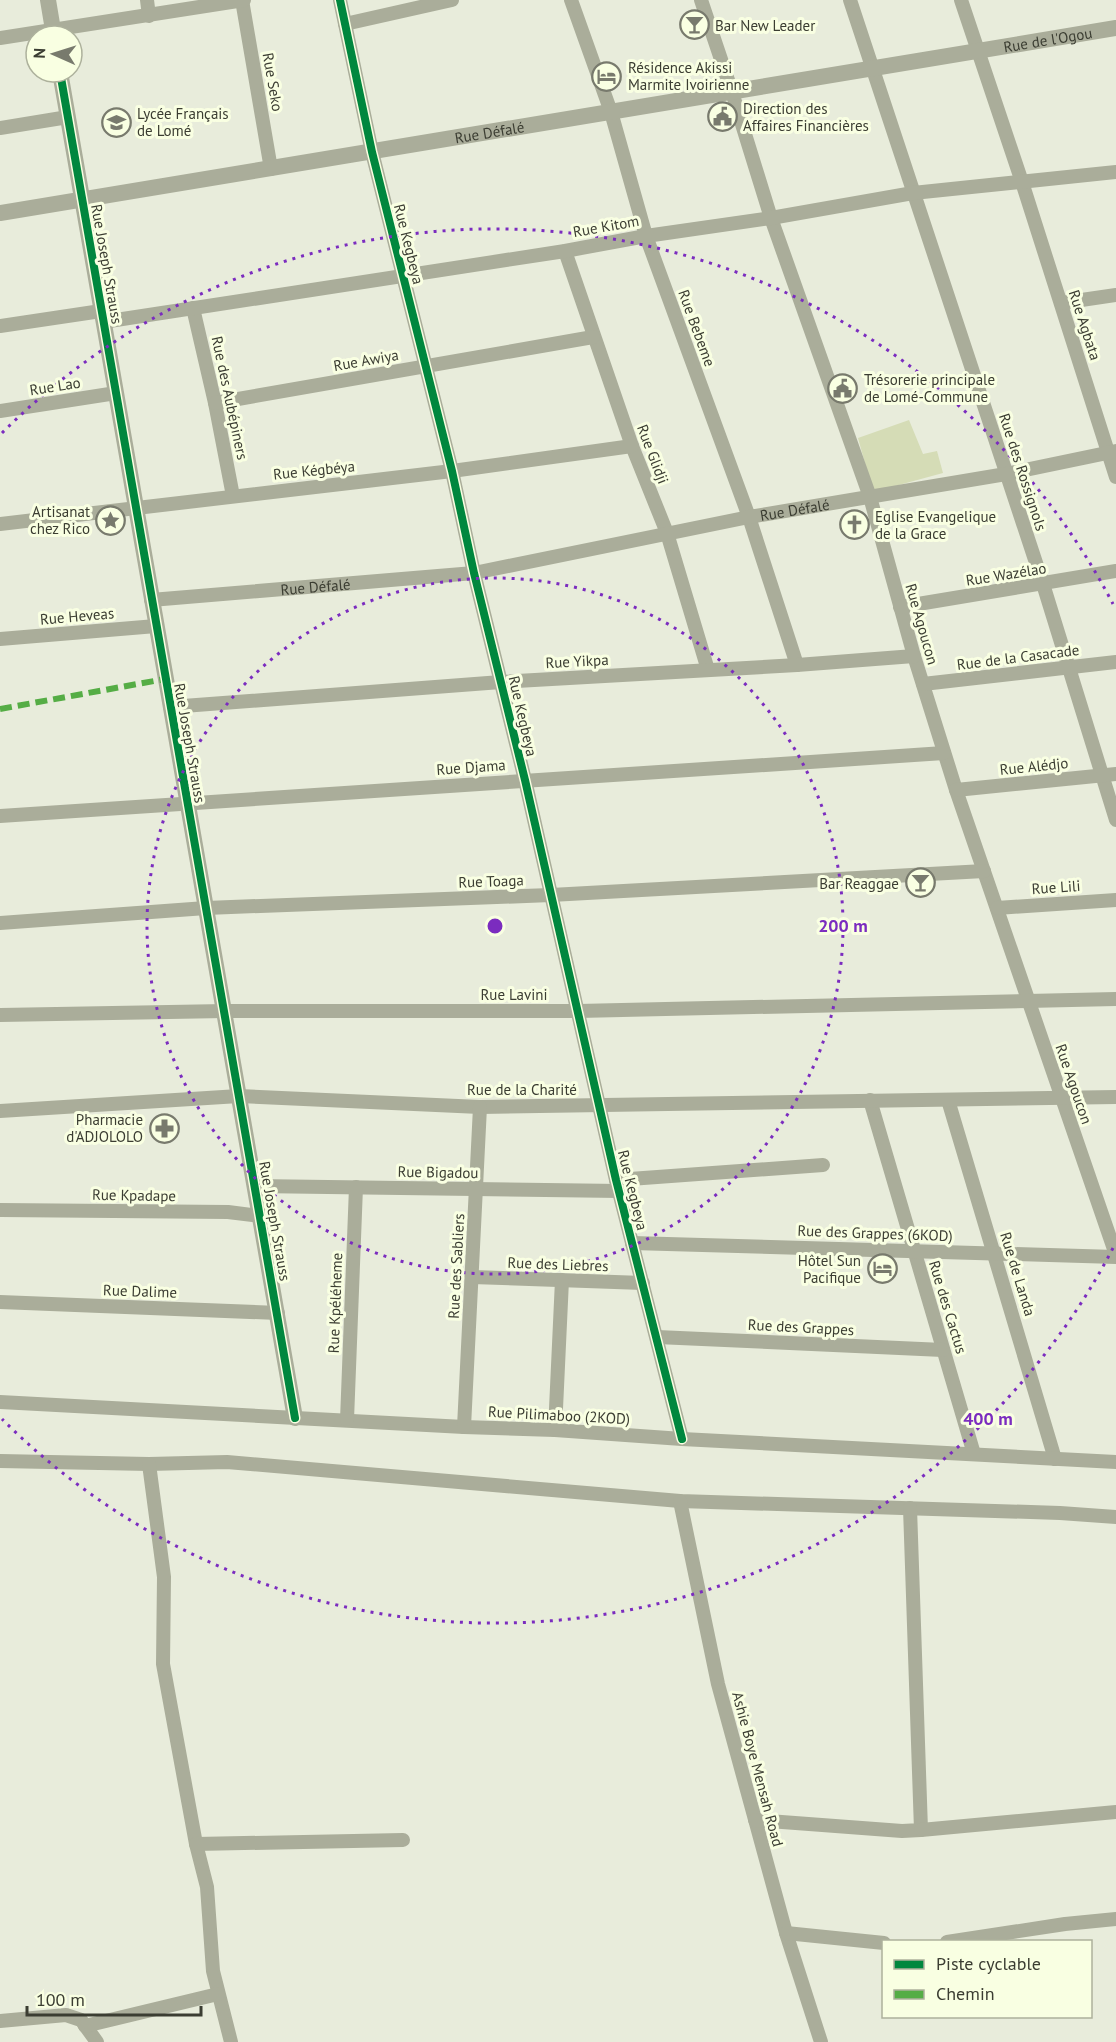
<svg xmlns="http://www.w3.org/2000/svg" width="1116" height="2042" viewBox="0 0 1116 2042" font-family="'PT Sans',sans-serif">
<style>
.green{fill:#d5dcb6}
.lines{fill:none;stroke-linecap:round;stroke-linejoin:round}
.minor{stroke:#aaad9a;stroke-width:14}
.tertiary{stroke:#aaad9a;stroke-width:16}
.quiet{stroke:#55ad45;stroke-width:6;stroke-dasharray:12 6;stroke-linecap:butt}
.cycleway-casing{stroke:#f9ffe2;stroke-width:11}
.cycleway{stroke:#00873e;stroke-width:8}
.ring{fill:none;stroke:#7b2cbf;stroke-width:3;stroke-dasharray:3 6}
.labels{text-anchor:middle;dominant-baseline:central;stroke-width:6;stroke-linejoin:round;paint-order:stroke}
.poi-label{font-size:15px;fill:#3b3d32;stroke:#f9ffe2;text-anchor:start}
.street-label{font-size:15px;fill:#3b3d32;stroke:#f9ffe2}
.centre{fill:#7b2cbf;stroke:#f9ffe2;stroke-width:3}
.ring-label{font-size:18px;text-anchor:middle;font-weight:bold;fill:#7b2cbf;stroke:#f9ffe2;stroke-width:6;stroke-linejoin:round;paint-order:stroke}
</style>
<rect width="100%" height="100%" fill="#e8ecdb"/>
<polygon class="green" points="909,420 923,454 937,451 943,473 873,492 858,438"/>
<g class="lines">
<g class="minor">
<polyline points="147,0 149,16"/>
<polyline points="242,0 271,169"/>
<polyline points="340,0 372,152 452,471 474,573 525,780 616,1180 682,1439"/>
<polyline points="571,0 611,112 646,236 749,517 797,665"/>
<polyline points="701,0 732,92 771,218 870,497 914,656 956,790 1116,1255"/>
<polyline points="850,0 1043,584 1116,820"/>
<polyline points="961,0 1022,182 1116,477"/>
<polyline points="345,24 452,0"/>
<polyline points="0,38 244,0"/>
<polyline points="0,128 68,117"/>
<polyline points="565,251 632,446 667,533 708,670"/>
<polyline points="1061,303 1116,295"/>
<polyline points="193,308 215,403 233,496"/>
<polyline points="103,322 565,251 646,236 771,218 913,193 1116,172"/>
<polyline points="0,326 101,311"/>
<polyline points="215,403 593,337"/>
<polyline points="0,411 116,393"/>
<polyline points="0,524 452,471 632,446"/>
<path id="s1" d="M151 600 474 573 749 517 1006 474 1116 451"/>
<polyline points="900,607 1116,571"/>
<polyline points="0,639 156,626"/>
<polyline points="923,684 1116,662"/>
<polyline points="170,707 501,682 797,665 914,656"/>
<polyline points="956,790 1116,774"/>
<polyline points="0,816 944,753"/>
<polyline points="997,908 1116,900"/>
<polyline points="0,923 206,908 551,895 984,871"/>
<polyline points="0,1015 225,1011 578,1011 1116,999"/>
<polyline points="870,1100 974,1454"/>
<polyline points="948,1100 1055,1459"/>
<polyline points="0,1111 239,1096 480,1107 1116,1097"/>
<polyline points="616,1180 823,1165"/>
<polyline points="255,1186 620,1191"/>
<polyline points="0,1210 228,1212 260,1216"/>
<polyline points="632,1243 1116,1257"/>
<polyline points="472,1277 643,1283"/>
<polyline points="0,1302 278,1313"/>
<polyline points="657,1337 943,1350"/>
<polyline points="0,1402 464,1427 555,1430 682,1439 1116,1462"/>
<polyline points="347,1420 356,1187"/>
<polyline points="464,1427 480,1107"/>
<polyline points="555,1430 562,1280"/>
<polyline points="0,1461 149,1464 227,1462 680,1501 1060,1513 1116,1517"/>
<polyline points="149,1464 164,1577 163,1664 196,1844 207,1887 213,1971 231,2042"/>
<polyline points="680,1501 718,1684 786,1933 821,2042"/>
<polyline points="755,1820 902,1831 921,1830 910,1508"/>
<polyline points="921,1830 1116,1812"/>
<polyline points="196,1844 403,1840"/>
<polyline points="786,1933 884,1943"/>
<polyline points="947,1942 1065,1924 1116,1919"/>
<polyline points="0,2021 66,2015 81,2020 97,2042"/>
<polyline points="85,2026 218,1994"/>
</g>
<g class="tertiary">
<polyline points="48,0 54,36"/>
<polyline points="60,72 295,1418"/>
<path id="s2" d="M0 213 1116 28"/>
</g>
<polyline class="quiet" points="0,709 165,679"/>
<defs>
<g id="cycleway">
<polyline points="340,0 372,152 452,471 474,573 525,780 616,1180 682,1439"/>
<polyline points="60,72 295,1418"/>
</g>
</defs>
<use href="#cycleway" class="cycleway-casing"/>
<use href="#cycleway" class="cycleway"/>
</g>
<g class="ring">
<circle cx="495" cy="926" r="348"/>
<path d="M1113 1248A697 697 0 0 1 2 1419M2 433A697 697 0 0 1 1113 604"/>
</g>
<defs>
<symbol id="bar-ring" viewBox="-11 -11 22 22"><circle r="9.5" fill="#f9ffe2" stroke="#787a6d" stroke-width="1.5"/><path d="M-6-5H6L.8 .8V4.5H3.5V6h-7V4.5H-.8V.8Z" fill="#787a6d"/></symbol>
<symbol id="hotel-ring" viewBox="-11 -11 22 22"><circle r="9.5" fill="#f9ffe2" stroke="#787a6d" stroke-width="1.5"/><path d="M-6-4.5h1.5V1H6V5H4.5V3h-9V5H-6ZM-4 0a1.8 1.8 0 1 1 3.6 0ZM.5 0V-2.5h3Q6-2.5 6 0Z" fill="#787a6d"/></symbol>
<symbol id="civic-ring" viewBox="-11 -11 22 22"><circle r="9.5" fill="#f9ffe2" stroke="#787a6d" stroke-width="1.5"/><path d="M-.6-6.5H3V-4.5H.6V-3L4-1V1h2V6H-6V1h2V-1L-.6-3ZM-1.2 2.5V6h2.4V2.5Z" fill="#787a6d"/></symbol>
<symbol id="school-ring" viewBox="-11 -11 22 22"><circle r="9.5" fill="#f9ffe2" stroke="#787a6d" stroke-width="1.5"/><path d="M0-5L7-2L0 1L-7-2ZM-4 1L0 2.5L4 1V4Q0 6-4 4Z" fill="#787a6d"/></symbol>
<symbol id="sight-ring" viewBox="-11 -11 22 22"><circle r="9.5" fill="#f9ffe2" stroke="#787a6d" stroke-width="1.5"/><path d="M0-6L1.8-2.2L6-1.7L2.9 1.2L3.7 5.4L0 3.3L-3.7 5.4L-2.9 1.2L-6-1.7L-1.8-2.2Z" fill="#787a6d"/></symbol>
<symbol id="church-ring" viewBox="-11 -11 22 22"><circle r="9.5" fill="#f9ffe2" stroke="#787a6d" stroke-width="1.5"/><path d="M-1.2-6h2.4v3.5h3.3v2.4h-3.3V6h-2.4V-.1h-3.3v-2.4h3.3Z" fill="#787a6d"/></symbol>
<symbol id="pharmacy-ring" viewBox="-11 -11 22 22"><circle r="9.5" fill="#f9ffe2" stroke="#787a6d" stroke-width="1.5"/><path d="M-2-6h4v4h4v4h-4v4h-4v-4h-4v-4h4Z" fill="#787a6d"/></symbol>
</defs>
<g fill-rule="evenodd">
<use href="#bar-ring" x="678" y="8" width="33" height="33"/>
<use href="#hotel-ring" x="590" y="60" width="33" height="33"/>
<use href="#civic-ring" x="706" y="100" width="33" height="33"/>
<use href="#school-ring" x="100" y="106" width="33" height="33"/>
<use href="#civic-ring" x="826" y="372" width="33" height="33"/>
<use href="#sight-ring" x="94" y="504" width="33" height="33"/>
<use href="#church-ring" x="838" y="508" width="33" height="33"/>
<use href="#bar-ring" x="904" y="866" width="33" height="33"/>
<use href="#pharmacy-ring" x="148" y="1112" width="33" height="33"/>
<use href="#hotel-ring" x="866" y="1252" width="33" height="33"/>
</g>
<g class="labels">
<g class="poi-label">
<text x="715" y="25">Bar New Leader</text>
<text x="628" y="67">Résidence Akissi<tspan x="628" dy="17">Marmite Ivoirienne</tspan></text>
<text x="743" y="108">Direction des<tspan x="743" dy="17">Affaires Financières</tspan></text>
<text x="137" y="113">Lycée Français<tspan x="137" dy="17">de Lomé</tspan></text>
<text x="864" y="379">Trésorerie principale<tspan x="864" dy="17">de Lomé-Commune</tspan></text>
<text x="90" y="511" text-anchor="end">Artisanat<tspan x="90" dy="17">chez Rico</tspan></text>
<text x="875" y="516">Eglise Evangelique<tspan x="875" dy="17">de la Grace</tspan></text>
<text x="899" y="883" text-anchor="end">Bar Reaggae</text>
<text x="143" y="1119" text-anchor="end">Pharmacie<tspan x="143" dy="17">d'ADJOLOLO</tspan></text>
<text x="861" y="1260" text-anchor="end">Hôtel Sun<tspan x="861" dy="17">Pacifique</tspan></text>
</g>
<g class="street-label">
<text stroke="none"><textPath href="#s2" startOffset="1062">Rue de l'Ogou</textPath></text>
<text transform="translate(273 82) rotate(80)">Rue Seko</text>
<text stroke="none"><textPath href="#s2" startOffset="496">Rue Défalé</textPath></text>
<text transform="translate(606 226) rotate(-10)">Rue Kitom</text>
<text transform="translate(409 244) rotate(76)">Rue Kegbeya</text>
<text transform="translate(107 264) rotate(80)">Rue Joseph Strauss</text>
<text transform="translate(1085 325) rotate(72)">Rue Agbata</text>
<text transform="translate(697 328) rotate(70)">Rue Bebeme</text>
<text transform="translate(366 360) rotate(-10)">Rue Awiya</text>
<text transform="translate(55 386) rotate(-9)">Rue Lao</text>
<text transform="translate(230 398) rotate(78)">Rue des Aubépiners</text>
<text transform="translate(653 454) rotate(69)">Rue Glidji</text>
<text transform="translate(314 470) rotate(-6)">Rue Kégbéya</text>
<text transform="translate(1023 472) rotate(72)">Rue des Rossignols</text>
<text stroke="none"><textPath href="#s1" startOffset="651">Rue Défalé</textPath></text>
<text transform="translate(1006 574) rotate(-9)">Rue Wazélao</text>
<text stroke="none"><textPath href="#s1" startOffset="165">Rue Défalé</textPath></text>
<text transform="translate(77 616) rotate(-5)">Rue Heveas</text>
<text transform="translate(922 624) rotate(74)">Rue Agoucon</text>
<text transform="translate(1018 657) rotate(-7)">Rue de la Casacade</text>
<text transform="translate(577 661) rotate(-3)">Rue Yikpa</text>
<text transform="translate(523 716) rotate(77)">Rue Kegbeya</text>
<text transform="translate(190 743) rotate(80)">Rue Joseph Strauss</text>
<text transform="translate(1034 766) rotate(-6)">Rue Alédjo</text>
<text transform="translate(471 767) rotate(-4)">Rue Djama</text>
<text transform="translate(491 881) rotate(-2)">Rue Toaga</text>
<text transform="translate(1056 887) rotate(-4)">Rue Lili</text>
<text x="514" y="994">Rue Lavini</text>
<text transform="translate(1074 1084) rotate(71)">Rue Agoucon</text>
<text x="522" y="1089">Rue de la Charité</text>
<text transform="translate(438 1172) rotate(1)">Rue Bigadou</text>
<text transform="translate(633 1190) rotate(76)">Rue Kegbeya</text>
<text transform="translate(134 1195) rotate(1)">Rue Kpadape</text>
<text transform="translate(275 1221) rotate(80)">Rue Joseph Strauss</text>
<text transform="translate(875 1233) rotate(2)">Rue des Grappes (6KOD)</text>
<text transform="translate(558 1264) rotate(2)">Rue des Liebres</text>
<text transform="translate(456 1266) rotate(-87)">Rue des Sabliers</text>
<text transform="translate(1018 1274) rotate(73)">Rue de Landa</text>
<text transform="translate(140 1291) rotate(2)">Rue Dalime</text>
<text transform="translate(335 1303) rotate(-88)">Rue Kpéléheme</text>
<text transform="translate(948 1307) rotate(73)">Rue des Cactus</text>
<text transform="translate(801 1327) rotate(3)">Rue des Grappes</text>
<text transform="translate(559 1415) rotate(3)">Rue Pilimaboo (2KOD)</text>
<text transform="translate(758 1769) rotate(75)">Ashie Boye Mensah Road</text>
</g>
</g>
<circle cx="495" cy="926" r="9" class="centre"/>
<g class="ring-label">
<text x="843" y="932">200 m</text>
<text x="988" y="1425">400 m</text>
</g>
<rect x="882" y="1940" width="210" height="78" fill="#f9ffe2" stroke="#adb19c" stroke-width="1.5"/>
<rect x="894" y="1960" width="30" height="9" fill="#00873e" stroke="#adb19c" stroke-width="1.5"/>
<text x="936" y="1970" font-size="18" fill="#3b3d32">Piste cyclable</text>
<rect x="894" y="1990" width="30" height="9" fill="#55ad45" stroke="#adb19c" stroke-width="1.5"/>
<text x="936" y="2000" font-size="18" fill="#3b3d32">Chemin</text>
<g transform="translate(54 54) rotate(273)"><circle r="28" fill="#f9ffe2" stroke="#adb19c" stroke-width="1.5"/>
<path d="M0-4.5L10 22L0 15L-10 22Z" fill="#787a6d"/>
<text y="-9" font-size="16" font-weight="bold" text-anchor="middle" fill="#3b3d32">N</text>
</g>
<path d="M27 2006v9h174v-9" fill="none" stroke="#3b3d32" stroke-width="3"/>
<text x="36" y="2006" font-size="18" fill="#3b3d32" stroke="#f9ffe2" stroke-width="4.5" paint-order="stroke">100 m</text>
</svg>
